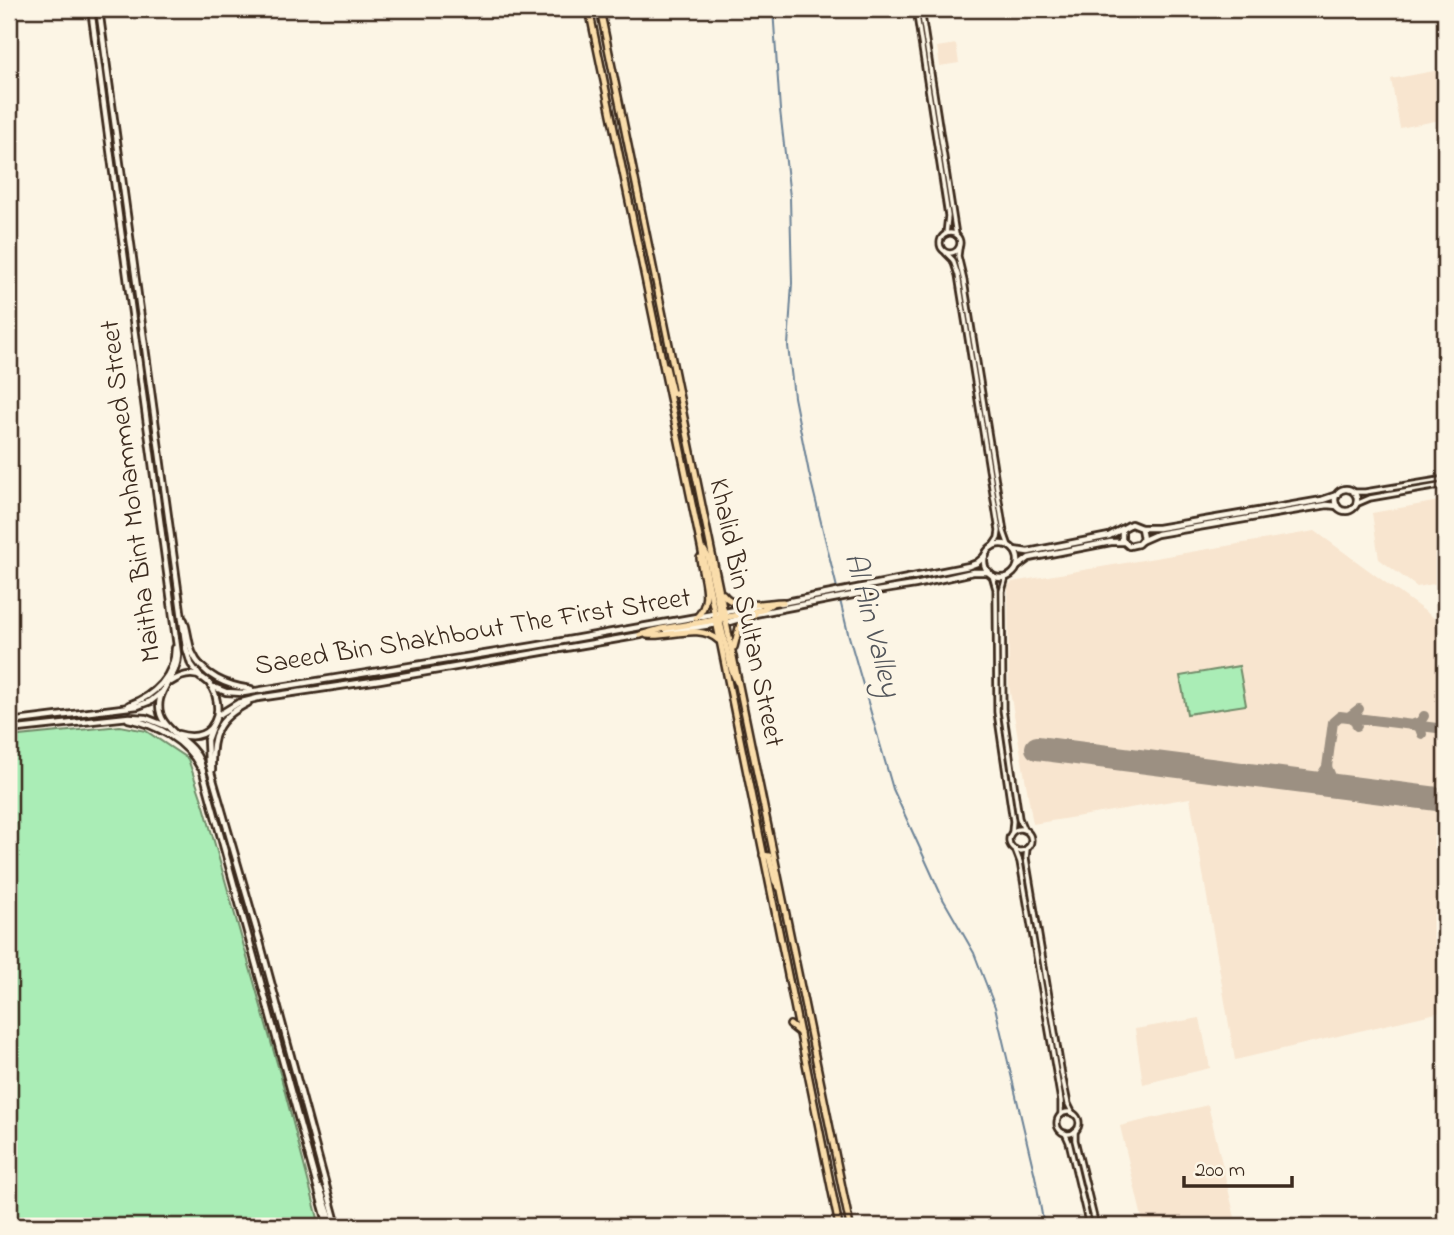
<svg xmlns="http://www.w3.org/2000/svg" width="1454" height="1235" viewBox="0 0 1454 1235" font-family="'Indie Flower',sans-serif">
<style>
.built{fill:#f8e5cf}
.green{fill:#aaedb6;stroke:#728c6a;stroke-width:2}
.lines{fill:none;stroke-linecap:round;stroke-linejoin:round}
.stream{stroke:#6c8397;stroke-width:2}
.taxiway{stroke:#9c9082;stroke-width:10}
.runway{stroke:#9c9082;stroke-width:24}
.tertiary-casing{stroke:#3b2a1e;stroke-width:9}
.secondary-casing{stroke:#3b2a1e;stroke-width:10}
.primary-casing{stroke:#3b2a1e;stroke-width:10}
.tertiary{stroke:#fcf5e5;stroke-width:3.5}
.secondary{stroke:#fcf5e5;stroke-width:4.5}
.primary{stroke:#faddab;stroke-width:5}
.labels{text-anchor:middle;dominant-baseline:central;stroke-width:7;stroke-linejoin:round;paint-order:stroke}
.street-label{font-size:28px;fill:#3b2a1e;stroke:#fcf5e5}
.water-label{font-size:30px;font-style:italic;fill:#53565b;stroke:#fcf5e5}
</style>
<rect width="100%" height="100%" fill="#fcf5e5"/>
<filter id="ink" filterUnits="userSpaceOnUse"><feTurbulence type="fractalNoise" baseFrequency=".0143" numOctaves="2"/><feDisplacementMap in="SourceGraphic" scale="14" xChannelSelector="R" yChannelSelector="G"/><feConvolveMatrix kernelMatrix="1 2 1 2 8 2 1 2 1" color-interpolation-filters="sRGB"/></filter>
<g filter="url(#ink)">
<g class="built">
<polygon points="956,44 959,63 940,66 937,47"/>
<polygon points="1445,69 1445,119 1400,128 1391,79"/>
<polygon points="1445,500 1445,582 1417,587 1379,559 1372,513"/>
<polygon points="1315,531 1445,626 1445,1011 1235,1060 1190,798 1033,824 1009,686 1008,586 1012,582"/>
<polygon points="1200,1018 1210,1068 1143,1084 1135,1029"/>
<polygon points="1208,1105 1237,1226 1144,1226 1120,1126"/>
</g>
<g class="green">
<polygon points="1239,666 1246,705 1187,714 1180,676"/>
<polygon points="120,726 146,731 188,759 204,806 281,1077 320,1226 9,1226 9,737"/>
</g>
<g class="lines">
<polyline class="stream" points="773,9 780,110 790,197 792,283 788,346 794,397 809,473 848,633 893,789 943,899 974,953 995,1007 1035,1176 1044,1226"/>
<g class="taxiway">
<polyline points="1357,726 1354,719 1350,716 1359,709"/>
<polyline points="1422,734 1419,726 1414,724 1420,722 1424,716"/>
<polyline points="1327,767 1333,722 1340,716 1445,729"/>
<polyline points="1308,783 1319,779 1327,767 1333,781 1342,787"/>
<polyline points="1427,798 1434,797 1445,790"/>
</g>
<polyline class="runway" points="1037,748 1445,800"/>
<defs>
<g id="tertiary">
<polyline points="916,9 948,216 946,234"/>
<polyline points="921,9 956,235"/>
<circle cx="950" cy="243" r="10"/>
<polyline points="959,248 958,256 964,281 1004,532 1009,546"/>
<polyline points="946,253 953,260 958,275 999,531 998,538 992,547"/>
<polyline points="1354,492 1365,492 1445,479"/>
<polyline points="1356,504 1370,498 1445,485"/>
<polyline points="992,575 996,589 997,712 1013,821 1012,832"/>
<polyline points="1006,577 1002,591 1003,709 1019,818 1024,830"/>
<circle cx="1020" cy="840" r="11"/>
<polyline points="1027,848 1026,858 1062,1075 1068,1104 1073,1114"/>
<polyline points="1015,849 1020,862 1061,1101 1061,1115"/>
<circle cx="1068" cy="1123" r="11"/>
<polyline points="1075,1131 1075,1140 1096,1226"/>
<polyline points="1065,1133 1069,1142 1089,1226"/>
</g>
<g id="secondary">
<path d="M91 9 178 654C178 675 164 682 160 699 153 729 191 738 200 761L328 1226"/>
<polyline points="99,9 186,648 191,664 201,678"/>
<circle cx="1346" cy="500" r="11"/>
<polyline points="1141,528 1158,528 1322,500 1337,495"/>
<polyline points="1141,541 1157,534 1327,505 1337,506"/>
<circle cx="1001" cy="561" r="17"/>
<polyline points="1014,550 1028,552 1109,536 1131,524 1141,528 1143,539 1138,544 1129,546 1122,540 1122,531"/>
<polyline points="1017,567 1029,558 1111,542 1123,542"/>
<polyline points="781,603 969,566 977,563 986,555"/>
<path d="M184 620C188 630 188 642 192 652 202 676 228 686 251 689"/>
<polyline points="726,623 755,614 858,594 915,585 973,572 989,572"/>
<polyline points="667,632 717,624"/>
<path d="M171 682C223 647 239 752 178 734"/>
<polyline points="211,686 226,692 243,693 534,646 758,606"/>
<path d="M129 705C154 696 175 676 175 648"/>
<polyline points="217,716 238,703 258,698 380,680 641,635"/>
<path d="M128 719C156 724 187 741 200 767"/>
<polyline points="9,722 138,706 151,701 161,693"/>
<polyline points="213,724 207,740 208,762 259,938 337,1226"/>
<polyline points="9,730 129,717 146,718 166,726"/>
<path d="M212 770C211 736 216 719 248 703"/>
<polyline points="320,1188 333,1226"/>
</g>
<g id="primary">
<polyline points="589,9 701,547 839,1226"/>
<polyline points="600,9 850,1226"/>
<polyline points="666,367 672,392 676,394 678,391"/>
<polyline points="704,550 708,557 721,618"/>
<path d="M723 594C736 612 765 602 783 602"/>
<path d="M696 618C714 601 702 578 700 558"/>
<polyline points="719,618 732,671 737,682"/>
<polyline points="723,618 761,610 771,604"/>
<polyline points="640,635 661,629 721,619 724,612"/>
<path d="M647 635C670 638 699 623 718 640"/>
<polyline points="734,647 740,624 755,614"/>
<polyline points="763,855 769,856 775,881 779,887"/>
<polyline points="790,1025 800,1033"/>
</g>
</defs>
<use href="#tertiary" class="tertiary-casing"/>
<use href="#secondary" class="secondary-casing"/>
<use href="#primary" class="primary-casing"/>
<use href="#tertiary" class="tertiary"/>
<use href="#secondary" class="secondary"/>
<use href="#primary" class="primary"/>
</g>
</g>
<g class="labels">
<g class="street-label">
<text transform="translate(132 491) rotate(-97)">Maitha Bint Mohammed Street</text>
<text transform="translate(745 613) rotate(78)">Khalid Bin Sultan Street</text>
<text transform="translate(473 633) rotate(-9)">Saeed Bin Shakhbout The First Street</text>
</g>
<g class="water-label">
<text transform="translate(871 625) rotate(75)">Al Ain Valley</text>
</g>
</g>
<rect width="1454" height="1235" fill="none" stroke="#fcf5e5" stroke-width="35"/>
<rect x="18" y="18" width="1419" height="1200" fill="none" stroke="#3b2a1e" stroke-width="2.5" filter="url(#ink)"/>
<path d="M1184 1176v10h108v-10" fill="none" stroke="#3b2a1e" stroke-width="3.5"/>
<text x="1195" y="1176" font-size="21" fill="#3b2a1e" stroke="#fcf5e5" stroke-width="5" paint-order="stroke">200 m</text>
</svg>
